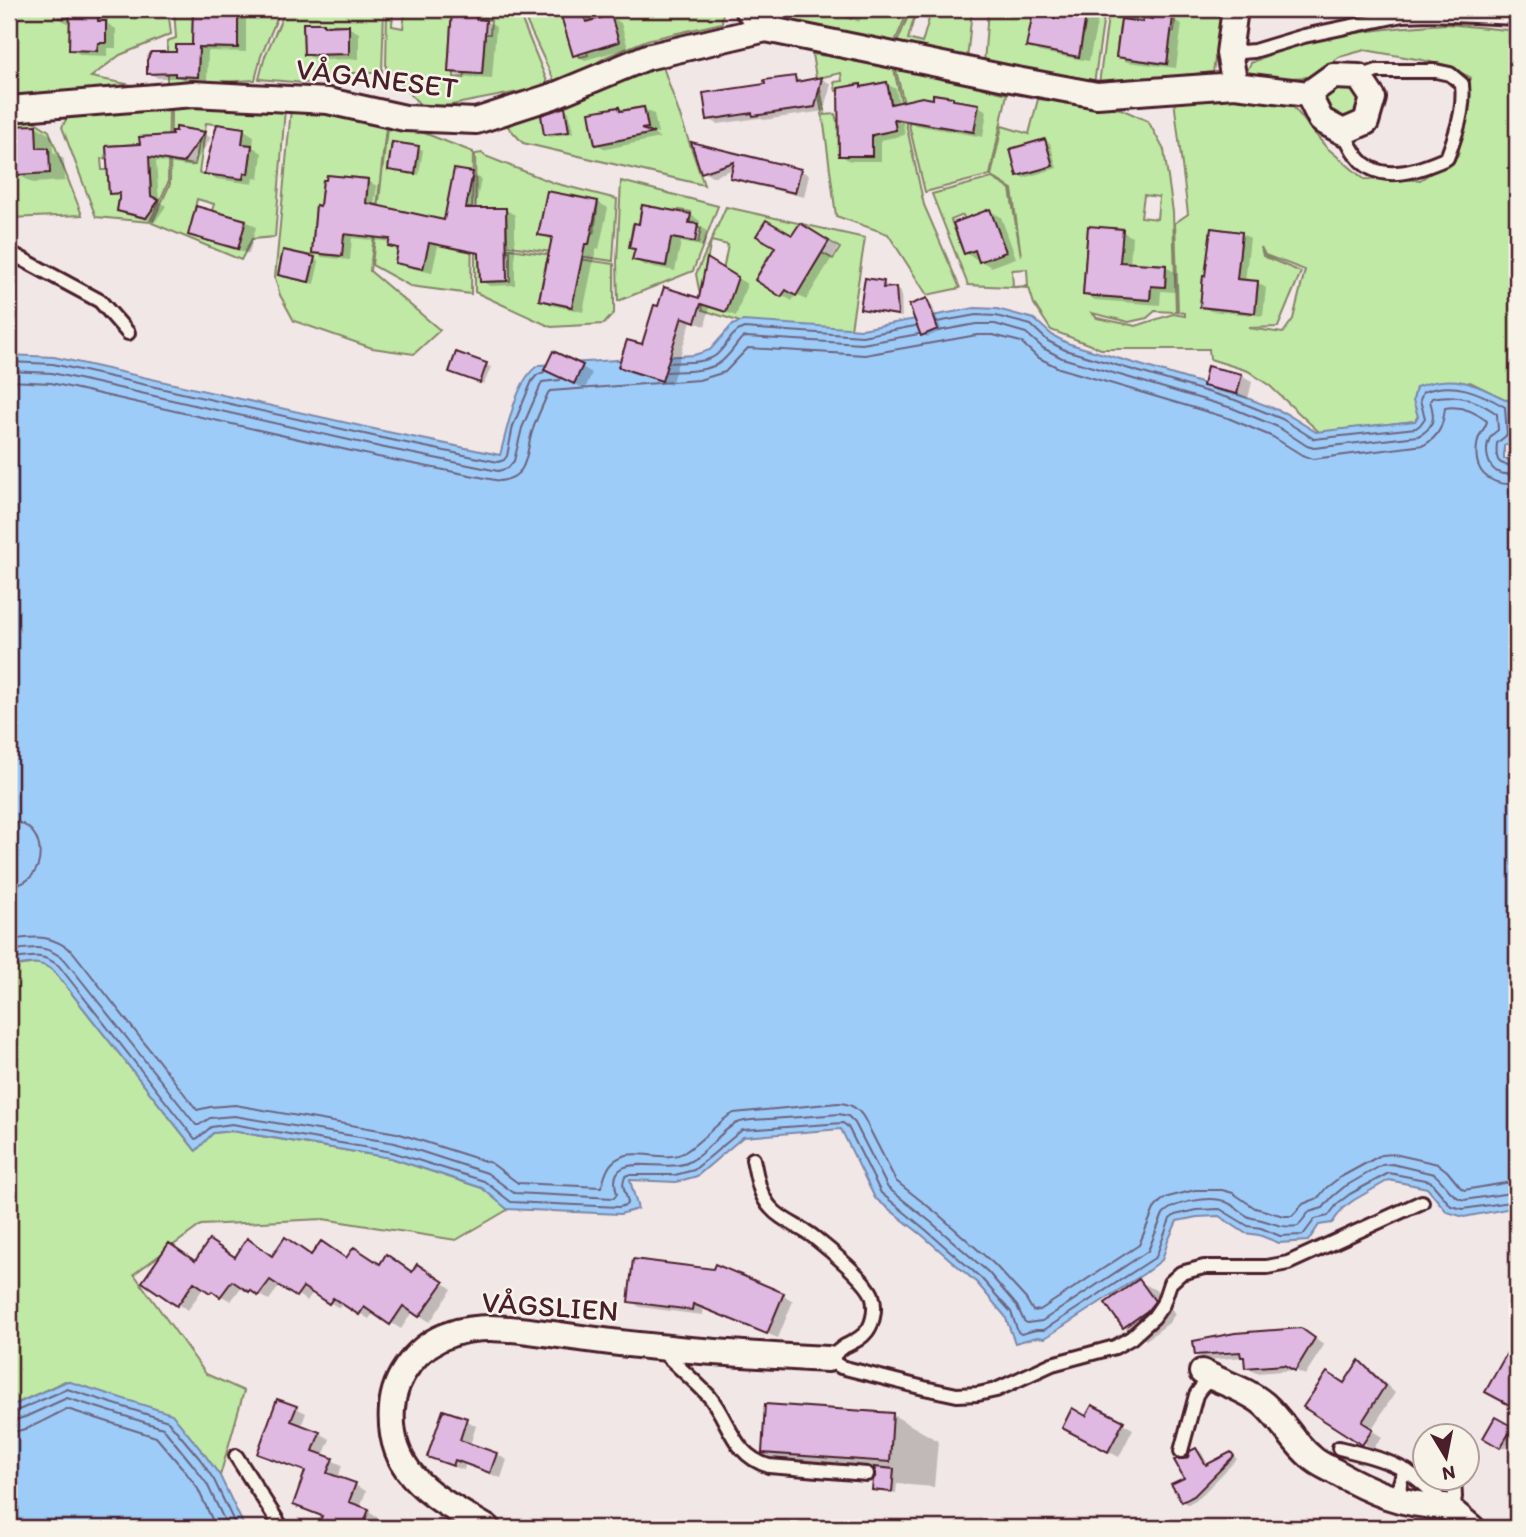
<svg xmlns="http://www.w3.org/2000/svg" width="1526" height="1537" viewBox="0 0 1526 1537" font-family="Itim,sans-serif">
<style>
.green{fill:#c0e9a5;stroke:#858468;stroke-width:2;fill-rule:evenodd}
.water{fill:#9eccf9;stroke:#7c87a7;stroke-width:2}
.shadow{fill:#0003}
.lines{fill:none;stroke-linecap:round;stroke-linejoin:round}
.shore{stroke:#6c647d;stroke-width:2}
.building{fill:#e0b9e2;stroke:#4a1f2b;stroke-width:2}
.lane-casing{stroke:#4a1f2b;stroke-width:18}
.street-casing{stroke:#4a1f2b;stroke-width:30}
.lane{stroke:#f7f3e8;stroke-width:12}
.street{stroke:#f7f3e8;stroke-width:24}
.labels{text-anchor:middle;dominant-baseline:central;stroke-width:5;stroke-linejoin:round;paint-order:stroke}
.street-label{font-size:30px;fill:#4a1f2b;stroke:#f7f3e8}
</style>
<rect width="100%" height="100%" fill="#f2e7e7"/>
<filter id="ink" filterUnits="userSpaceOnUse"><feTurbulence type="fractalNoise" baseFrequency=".0143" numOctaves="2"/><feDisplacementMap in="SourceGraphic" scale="14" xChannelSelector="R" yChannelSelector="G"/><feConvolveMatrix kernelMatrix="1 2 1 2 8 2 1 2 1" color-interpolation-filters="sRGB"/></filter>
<g filter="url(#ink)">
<g class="green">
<polygon points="9,9 55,9 55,18 70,18 97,51 98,43 106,43 106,21 98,21 98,9 168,9 171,34 120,55 91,77 147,88 9,100"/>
<path d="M174 9H193L192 47 237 48 238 14 247 15V13H267V9H281L261 56 255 80 167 85V41L176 38ZM176 45H189V49L199 50 198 77 175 76Z"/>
<path d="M286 9H384L382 73H347L305 83 259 79 265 56ZM303 24 349 25V54L304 55Z"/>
<polygon points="387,9 393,9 392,26 403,28 405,13 399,12 399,9 452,9 448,72 454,72 454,77 464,78 465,73 482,74 485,34 490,34 491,20 475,20 476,9 493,9 519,13 549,86 425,110 386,68"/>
<path d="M540 9H723L722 23 647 40 606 57 557 87 523 14ZM582 10 586 22 611 15 618 42 587 51 588 55 580 57 578 54 573 55 562 16Z"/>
<polygon points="772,9 827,9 851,19 855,9 863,11 864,9 891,9 904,14 906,9 909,9 894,44 809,30"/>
<path d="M911 9H972L967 61 896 45ZM915 15 929 19 922 43 908 39Z"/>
<polygon points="988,9 1061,9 1060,16 1062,19 1033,14 1079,56 1085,24 1077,22 1085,21 1087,9 1105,9 1094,84 984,64"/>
<path d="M1109 9H1221L1222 14 1213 72 1099 84ZM1153 15 1175 18 1174 32H1171L1167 64 1116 57 1121 20 1143 22 1144 17 1151 19 1150 23H1152Z"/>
<path d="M1446 24 1517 31V403H1513L1470 382 1413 400 1418 416 1415 421 1319 432 1270 386 1248 371 1210 359 1209 349H1101L1051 330 1034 304 1029 288 968 285 932 194 992 178 1010 189 1021 256 1012 189 991 176 1002 126 1029 134 1038 99 1121 109 1148 121 1164 150 1173 212 1176 312 1155 311 1147 318 1129 322 1092 313 1097 318 1136 326 1173 314 1185 316V313L1178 312 1175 223 1188 214 1174 100 1231 97 1291 104 1326 147 1364 179 1420 180 1458 156 1470 77 1447 66 1422 60 1365 50 1339 57 1316 73 1307 77 1272 79 1250 76 1247 71 1251 63C1306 35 1385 28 1446 24ZM1045 139 1053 165 1018 176 1010 149ZM1144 195 1159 197 1157 219 1141 217ZM990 210 1006 252 979 262 975 250 964 254 951 220 963 215 964 219ZM1088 227 1122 229 1119 266 1151 264 1166 265 1165 287 1151 286 1150 300 1083 295ZM1211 228 1242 232 1239 258 1208 255ZM1261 247 1265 255 1305 270 1293 319 1283 333 1248 328 1278 327 1301 272 1263 256ZM1027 269 1028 286 1013 287 1012 270ZM1203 276 1258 282 1255 313 1200 307Z"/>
<path d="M812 54 893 65 924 205 960 288 927 295 888 234 836 216 825 131ZM841 73 842 81 834 82 836 91 852 89V85L861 84V87L887 82 896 130 863 137 856 117 837 121 835 114 825 115 818 78ZM839 140H872L871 156H839Z"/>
<path d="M661 61 704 185 523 143 500 118ZM565 107 569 131 545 135 541 111ZM619 107 620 111 644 107 649 133 599 111Z"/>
<path d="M895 66 1007 94 990 175 925 192ZM934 94 953 97V100L978 104 974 132 929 125V99H933Z"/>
<path d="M1341 88C1358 90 1364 99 1361 115L1342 122 1319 104 1324 93 1331 89Z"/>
<path d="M223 103 285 108 275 237 252 239 241 260 152 223 170 184 171 107ZM206 123 244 128 242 144 252 146 248 173H244L243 179 199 173ZM177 127 201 131 195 165 174 162 172 131H176ZM197 199 214 204 212 211 246 220 238 249 189 235Z"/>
<path d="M169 106 168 183 150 222 96 217 62 127 69 114ZM147 137 151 189 140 192 159 200 146 218 117 211 120 193 109 194 108 170H102L101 159 107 158 106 146 140 144Z"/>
<path d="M291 109 387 118 370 271 440 330 414 354 372 348 294 321 280 295 275 278ZM327 175 368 179 367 195 358 235 344 234 341 256 312 253 316 205 320 206 323 181H326ZM284 250 315 257 309 282 278 275Z"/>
<polygon points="26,116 49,131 82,215 9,218 9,117"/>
<path d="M388 119 473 152 471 294 410 286 372 265ZM392 142 418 146 388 170V169ZM397 210 456 223 429 243 398 248 389 246Z"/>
<path d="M482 153 485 156 554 183 617 199 613 261 476 241 475 154ZM570 195 598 201 594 232 591 233 589 244 538 235 544 208ZM479 208H506L507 239H480Z"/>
<path d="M621 181 718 206 693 271 618 301 617 262ZM642 205 676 211 666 266 633 260 635 249 629 248 633 224H639ZM679 210 691 212 689 223 698 224V228H701L698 243 683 240 675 232Z"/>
<path d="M726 207 865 238 850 335 768 331 703 310 696 274ZM805 226 840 248 833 259 822 253 796 295 786 290 781 296 756 281 760 274 759 273 768 257 776 262ZM711 241 728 245 721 281 704 277ZM711 295 730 302 726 312 707 306Z"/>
<path d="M475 244 614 264V313L604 324 551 327 475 292ZM510 251V281L480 282 479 252ZM546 263 580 270 572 307 539 300Z"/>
<polygon points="38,963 45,964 54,971 195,1150 213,1133 232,1131 391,1158 482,1188 509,1209 456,1240 323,1219 201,1225 134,1274 206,1374 244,1391 220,1476 205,1455 171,1414 65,1381 9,1407 9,967"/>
</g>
<g class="water">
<path d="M975 308 997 309 1034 319 1052 335 1067 343 1237 394 1285 413 1316 432 1415 421 1418 416 1413 400 1416 387C1457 372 1476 385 1513 403L1514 445H1504V459H1517V1207L1464 1217 1447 1212 1427 1188 1389 1180 1354 1200 1343 1208 1332 1223 1319 1225 1308 1241 1279 1243 1259 1235 1245 1233 1219 1216 1197 1217 1177 1221 1168 1241 1162 1260 1145 1273 1045 1338 1037 1337 1015 1343 1005 1316 977 1283 922 1235 875 1198 841 1129 743 1137 697 1176 676 1182 630 1180 638 1209 620 1214 507 1209 482 1188 391 1158 232 1131 213 1133 196 1151 54 971C38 959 27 964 9 967V866L13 857 9 823V355L54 357 383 431 500 455C507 431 516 378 539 365L694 355 710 350 732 325 743 321 862 329Z"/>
<polygon points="67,1381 172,1414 205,1455 220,1476 245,1528 9,1528 9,1407"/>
</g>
<g class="shadow">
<polygon points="57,9 108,9 108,24 116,29 116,48 108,48 107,56 81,55 71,49 72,23 67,23 57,17"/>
<polygon points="194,9 256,9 255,19 246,18 246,52 208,51 207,81 185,80 181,78 158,78 149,73 193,47"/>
<polygon points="454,9 477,9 486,14 486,21 496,27 492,79 460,77 449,71"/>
<polygon points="829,9 873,9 871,14 864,11 859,22"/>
<polygon points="893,9 915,9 912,17"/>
<polygon points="1063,9 1100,9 1089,61 1039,52 1028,46 1061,21"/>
<polygon points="1125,9 1154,9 1153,16 1173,19 1182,24 1176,68 1127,62 1118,56"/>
<polygon points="582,11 592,17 594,21 611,17 621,23 628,48 585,60 574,54"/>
<polygon points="323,25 328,27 348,27 359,33 359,59 316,60 305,54"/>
<polygon points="794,77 803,82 822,79 831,84 824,111 764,120 759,118 718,124 708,119 767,85"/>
<polygon points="887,84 896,89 899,104 953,99 959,103 978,106 987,111 983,137 903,123 905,135 881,140 881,161 850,161 840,155 861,86 864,88"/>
<polygon points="619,108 625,112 644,109 654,114 658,133 653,134 660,138 606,149 596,144"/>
<polygon points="565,109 569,112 573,133 551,137 546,134"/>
<polygon points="36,126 52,136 53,152 64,159 65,181 33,183 17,174 17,162 9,162 9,128"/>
<polygon points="218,126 244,130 254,136 253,147 262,153 259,179 254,178 253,184 216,179 206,173"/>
<polygon points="178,129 204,133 211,138 192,167 156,161 159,201 166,206 155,222 127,215 119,210 121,197 111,193 142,146 177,133"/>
<polygon points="1045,141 1050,143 1057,168 1024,178 1019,175"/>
<polygon points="693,144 800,170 809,175 804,197 741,182 732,177 734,169 712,177 703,171"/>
<polygon points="418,148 423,150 419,175 394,171 390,169"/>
<polygon points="472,174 481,179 475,210 506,210 515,215 515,285 490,286 481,281 481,255 438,246 432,273 406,267 397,262 400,251 390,245 391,242 352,238 350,260 322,257 314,252 322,207 368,181 377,186 374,206 446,222"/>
<polygon points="548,193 598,202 608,208 599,249 596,249 583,312 551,305 541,299 553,240 540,234"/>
<polygon points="990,211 1001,217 1016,258 991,267 981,261 979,258 976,259 965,253"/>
<polygon points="691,215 700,221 699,226 707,231 705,247 681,242 675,271 644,265 634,260 636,250 631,247"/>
<polygon points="246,221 256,227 249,254 201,240 190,234"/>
<polygon points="800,225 838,248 806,300 796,294 792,301 757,280 777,246 793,238"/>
<polygon points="1122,231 1132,237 1130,264 1166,267 1176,273 1175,292 1161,291 1160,305 1095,300 1084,294"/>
<polygon points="1242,234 1250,238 1245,282 1258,283 1266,288 1263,316 1210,311 1201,306"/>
<polygon points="314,259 319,262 314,284 284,277 280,274"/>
<polygon points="709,261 747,284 736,316 710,307 705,326 691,321 671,385 629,372 620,367 701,300"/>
<polygon points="9,276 15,280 18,299 9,300"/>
<polygon points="883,283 888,286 887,289 896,289 901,291 902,317 867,311 862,308"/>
<polygon points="926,300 931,303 942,331 927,337 922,334"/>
<polygon points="486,365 491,367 484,384 456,374"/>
<polygon points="582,367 592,373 585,389 557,375"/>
<polygon points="1241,376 1252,382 1248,399 1215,391 1205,385"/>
<polygon points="312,1256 347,1260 413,1273 428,1272 452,1289 430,1322 413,1311 401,1329 374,1312 369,1319 343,1303 339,1308 313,1292 307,1301 281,1284 269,1300 242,1286 231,1301 204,1287 188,1310 178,1304 196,1262 236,1259"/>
<polygon points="714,1271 783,1295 793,1301 778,1338 703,1308 702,1315 640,1307 630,1301"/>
<polygon points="1139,1281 1161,1293 1175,1314 1169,1323 1146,1340 1124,1327 1107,1304"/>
<polygon points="1311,1336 1324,1345 1305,1375 1295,1370 1256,1373 1246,1367 1245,1357 1207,1360 1197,1354"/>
<polygon points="1511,1350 1517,1353 1517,1408 1488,1392"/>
<polygon points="1360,1363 1370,1369 1395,1393 1371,1430 1382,1437 1373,1449 1306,1406 1345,1385"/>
<polygon points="1093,1407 1133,1429 1119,1457 1074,1434"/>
<polygon points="296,1408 306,1413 301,1427 319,1433 330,1439 323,1456 342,1465 338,1479 355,1485 366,1491 360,1508 378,1517 374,1528 319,1528 323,1517 306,1510 295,1505 307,1472 270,1459 260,1453"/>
<polygon points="893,1415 938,1441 934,1487 897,1484 896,1493 878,1492 874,1489 874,1483 808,1478 763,1452"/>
<polygon points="466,1420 476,1426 470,1445 496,1454 507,1460 501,1478 465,1465 464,1470 439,1462 429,1456"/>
<polygon points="1496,1420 1516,1431 1505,1449 1485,1437"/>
<polygon points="1196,1450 1201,1452 1209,1466 1231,1454 1237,1459 1199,1498 1188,1504 1183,1501 1186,1478"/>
</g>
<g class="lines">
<g class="shore">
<path d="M937 322 976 315 996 316 1031 325 1048 341 1065 350 1235 400 1282 419 1314 439 1416 428 1420 425 1425 418 1420 400 1423 392C1453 380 1479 392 1505 407L1507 435 1497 443C1495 462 1498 466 1517 465"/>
<path d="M938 331 976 324H995L1026 333 1043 348 1062 358 1232 408 1278 427 1307 446 1314 448 1418 436C1435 428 1435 417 1430 401L1432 398C1455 393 1478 400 1497 414L1498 430C1495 432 1492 435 1490 438 1484 449 1487 469 1500 473 1505 475 1512 474 1517 474"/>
<polyline points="9,362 53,364 382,438 498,462 504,460 507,456 513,426 532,381 537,375 544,372"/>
<path d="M669 363C682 362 705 363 715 356 726 348 730 333 744 328L862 336 915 326"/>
<polyline points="9,371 52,373 380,447 498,471 508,468 514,461 522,428 542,382 560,380"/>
<path d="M667 372C683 371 703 372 718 364 727 359 734 347 741 339L745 337 862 344 919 334"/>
<path d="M9 381 51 383 378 457 500 481C531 477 525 451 533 429 537 417 543 405 548 393L550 391 699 380 725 372 748 348 865 355 977 335H993L1021 342 1037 357 1059 368 1228 418 1273 437 1302 455 1313 459 1424 445C1440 436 1443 425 1445 408 1460 405 1475 412 1487 421 1486 428 1480 432 1478 440 1471 471 1488 486 1517 484"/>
<path d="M9 821C50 822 50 885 9 886"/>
<path d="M9 940C37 937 49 933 73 952L197 1110 210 1107 235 1105 397 1133 491 1163 518 1183 601 1187C605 1179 605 1170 612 1163 631 1143 663 1165 685 1152 697 1145 715 1126 727 1117L734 1113 838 1103C849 1103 858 1108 864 1118L896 1181 939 1215 995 1265 1026 1299 1033 1311 1040 1310 1139 1245 1154 1209 1161 1201 1168 1197 1195 1190H1222L1233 1193 1255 1208 1284 1216H1292L1303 1204 1318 1198 1326 1188 1339 1178 1381 1155 1394 1154 1438 1164 1447 1171 1461 1188 1464 1190 1517 1181"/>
<path d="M9 951C34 948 44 943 65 960L196 1125H199L210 1118 234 1116 395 1143 487 1173 514 1193 614 1198 617 1194C603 1146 665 1175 689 1162 707 1153 718 1133 735 1124 744 1119 758 1120 768 1119 791 1118 815 1116 839 1114L848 1116 855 1123 888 1188 932 1223 988 1272 1017 1306 1024 1321 1027 1323 1042 1321 1148 1251 1163 1214C1173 1202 1212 1195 1226 1202 1234 1205 1241 1213 1249 1217 1254 1219 1260 1219 1265 1221 1277 1225 1285 1228 1298 1226L1309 1212 1323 1208 1332 1197 1344 1187 1382 1165 1392 1164 1434 1174C1445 1182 1450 1197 1464 1200L1517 1192"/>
<path d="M9 960C30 957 41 952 59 966L195 1139 198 1138 211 1127 232 1124 392 1152 484 1181 511 1202 619 1207 626 1205 628 1202C626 1193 619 1182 627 1175H675L694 1170 742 1130 843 1123 848 1127 881 1193 926 1230 981 1278 1011 1312 1018 1332 1021 1334 1036 1330H1044L1156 1257 1170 1219 1175 1215 1196 1210 1220 1209 1248 1226 1261 1228 1280 1236 1303 1235 1315 1219 1328 1216 1338 1203 1350 1194 1389 1173 1430 1181 1451 1206 1463 1209 1517 1201"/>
<polyline points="9,1413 21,1409 67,1389 168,1421 200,1459 214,1480 237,1528"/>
<polyline points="9,1422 25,1417 67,1398 163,1428 193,1465 207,1484 228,1528"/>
<path d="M9 1432C30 1431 49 1417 67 1409L156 1437 185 1471 198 1489 216 1528"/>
</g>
</g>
<g class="building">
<polygon points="70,9 98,9 98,21 106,21 106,43 98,43 97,51 69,50"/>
<polygon points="193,9 238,9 238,48 199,47 198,77 175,76 175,73 147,74 147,60 151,52 176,52 176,45 192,45"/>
<polygon points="452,9 476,9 476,19 486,20 482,74 448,72"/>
<polygon points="582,9 586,22 611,15 619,42 573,56 561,16"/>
<polygon points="1061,9 1087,9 1079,57 1026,47 1033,13 1059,19"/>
<polygon points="1153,15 1173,17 1167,64 1116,57 1121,19 1143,22 1143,17 1152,19"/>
<polygon points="303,23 324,23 324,26 349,25 349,54 304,55"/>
<polygon points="795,76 796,82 822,77 815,107 753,116 752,113 707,120 703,93 765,84 764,80"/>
<polygon points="887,82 891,104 922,97 933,99 933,94 953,97 953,100 979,104 974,132 894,119 896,130 872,135 872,156 839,156 838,88 861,84 861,87"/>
<polygon points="565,107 569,132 544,135 541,115"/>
<polygon points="619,107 620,111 644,107 648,128 641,129 654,133 595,145 589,112"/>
<polygon points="217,124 244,128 242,144 252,145 248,174 244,173 243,179 204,174"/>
<polygon points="36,125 37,148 49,148 50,173 16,175 15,153 9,153 9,126"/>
<polygon points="176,127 205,132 183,163 149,157 151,196 159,200 146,218 117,211 120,193 109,194 106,146 140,144 139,137 172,135 172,131 176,131"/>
<polygon points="1045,139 1053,166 1017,176 1010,149"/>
<polygon points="392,142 419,146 415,174 388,170"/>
<polygon points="691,142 801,169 795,193 730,178 734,162 701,173"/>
<polygon points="454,169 473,172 466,208 506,208 507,281 480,282 479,253 429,243 423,269 395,263 398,248 388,246 390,239 344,234 342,256 312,253 316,205 320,206 323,180 326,180 327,175 368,179 366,203 444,220"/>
<polygon points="547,191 598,201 589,244 585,244 572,307 539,300 552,237 538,235"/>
<polygon points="642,205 691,214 689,223 698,224 695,242 671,238 666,266 632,260 635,249 629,248 634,223 639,224"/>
<polygon points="196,206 246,220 238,249 188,235"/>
<polygon points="990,209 1006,252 979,262 975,250 964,254 953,223"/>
<polygon points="766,220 792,235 800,223 829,241 796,296 786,290 781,297 755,280 775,247 756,236"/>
<polygon points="1088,226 1123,229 1120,262 1166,265 1165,287 1151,286 1150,300 1083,295"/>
<polygon points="1211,228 1242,232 1237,279 1258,281 1255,313 1200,307 1203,276 1205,276"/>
<polygon points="283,250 315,257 309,282 278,275"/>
<polygon points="707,258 738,277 726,312 701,304 695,322 682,317 662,381 618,367 627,340 642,344 654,305 658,306 664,287 699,298"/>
<polygon points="865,278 884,281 883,288 896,287 898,315 860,309"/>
<polygon points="927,298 938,329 921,336 909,305"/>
<polygon points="553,351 583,365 574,384 544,370"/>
<polygon points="456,352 487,363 480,383 449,372"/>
<polygon points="1207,366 1242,374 1237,394 1203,386"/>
<polygon points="285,1237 311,1255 321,1241 346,1258 354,1247 380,1264 386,1254 412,1272 417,1264 444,1282 419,1317 403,1306 390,1325 364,1307 359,1315 333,1298 329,1304 303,1287 296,1297 270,1280 258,1296 250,1290 249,1292 232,1281 220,1297 212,1291 210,1293 194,1282 177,1306 142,1282 169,1243 195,1261 209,1240 235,1257 247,1238 272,1256"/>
<polygon points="633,1259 713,1269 715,1264 784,1293 767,1334 693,1304 692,1310 628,1302"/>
<polygon points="1139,1279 1155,1301 1147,1311 1123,1328 1105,1303"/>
<polygon points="1301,1328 1315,1338 1295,1371 1284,1365 1245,1368 1244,1357 1241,1357 1240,1352 1195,1355 1193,1341 1235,1333"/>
<polygon points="1517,1335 1517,1395 1511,1406 1485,1392"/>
<polygon points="1359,1360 1385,1386 1362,1422 1373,1429 1362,1445 1303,1407 1327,1372 1344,1383"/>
<polygon points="277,1399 297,1406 291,1421 320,1432 313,1451 333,1458 327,1473 356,1483 349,1502 369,1509 362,1528 317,1528 322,1516 293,1505 305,1471 257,1454"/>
<polygon points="765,1404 893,1413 890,1462 762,1453"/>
<polygon points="1092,1405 1124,1421 1108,1452 1062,1428 1072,1408 1086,1416"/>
<polygon points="443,1410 467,1418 460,1440 497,1453 490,1473 455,1460 453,1466 427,1457"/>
<polygon points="1495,1417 1513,1427 1500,1448 1483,1438"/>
<polygon points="1196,1448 1206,1465 1231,1452 1234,1456 1194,1496 1182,1502 1171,1484 1184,1478 1174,1460 1177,1459 1184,1459 1188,1457 1190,1451"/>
<polygon points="874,1467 894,1469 892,1492 872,1490 873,1480 876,1475"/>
</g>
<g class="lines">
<defs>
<g id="lane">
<polyline points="1229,53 1254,51 1304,36 1403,15 1430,14 1517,18"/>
<path d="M1343 132C1348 140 1351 149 1357 156 1379 186 1420 170 1447 158 1456 134 1465 110 1462 84L1450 74 1436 71H1377L1359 77"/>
<polyline points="9,252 100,301 128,333"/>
<path d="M753 1159C757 1177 759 1195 771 1208 783 1222 802 1227 815 1238 829 1249 866 1280 872 1295 876 1306 874 1322 867 1331 861 1339 853 1342 845 1346 839 1350 834 1355 828 1359L841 1367 924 1388 957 1395 978 1394 996 1390 1052 1364 1115 1347 1131 1338 1154 1317 1163 1304 1170 1283 1181 1273 1204 1267H1267L1288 1263 1422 1202"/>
<path d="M661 1350C676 1365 694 1380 709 1396 730 1421 732 1455 769 1466L867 1474"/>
<path d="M1339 1448C1362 1454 1386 1459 1406 1471 1420 1479 1432 1492 1444 1503"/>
<path d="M1181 1451 1196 1395C1201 1387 1205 1382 1215 1380"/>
<polyline points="236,1456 282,1528"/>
<path d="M1403 1502C1399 1490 1397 1481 1407 1471"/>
<polyline points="1452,1511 1455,1497 1454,1478"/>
</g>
<g id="street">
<polyline points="747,9 766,29"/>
<polyline points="1235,9 1229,53 1235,85"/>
<polyline points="9,109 193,94 328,101 405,118 476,121 553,96 647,57 766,29 1006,78 1097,95 1235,85 1308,94 1333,76 1359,77 1373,98 1366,122 1343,132 1321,120 1308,94"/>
<path d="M1202 1372C1222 1383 1246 1389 1264 1404 1282 1420 1293 1442 1311 1457 1317 1463 1326 1467 1334 1471 1369 1491 1405 1507 1446 1506L1472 1528"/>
<path d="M487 1528C437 1498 387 1477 392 1408 394 1375 419 1344 451 1334 483 1323 519 1330 552 1334 587 1339 622 1344 658 1347 714 1353 771 1356 828 1359"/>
</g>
</defs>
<use href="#lane" class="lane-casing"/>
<use href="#street" class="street-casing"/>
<use href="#lane" class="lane"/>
<use href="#street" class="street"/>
</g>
</g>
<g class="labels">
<g class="street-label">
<text transform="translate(377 78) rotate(7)">VÅGANESET</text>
<text transform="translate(550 1306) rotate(4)">VÅGSLIEN</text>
</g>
</g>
<rect width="1526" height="1537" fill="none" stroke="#f7f3e8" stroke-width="35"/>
<rect x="18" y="18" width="1491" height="1502" fill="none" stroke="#4a1f2b" stroke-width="2.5" filter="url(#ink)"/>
<g transform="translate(1446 1457) rotate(170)"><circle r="33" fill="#f7f3e8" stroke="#b29e9c" stroke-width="2"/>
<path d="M0-5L12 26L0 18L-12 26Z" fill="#4a1f2b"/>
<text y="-10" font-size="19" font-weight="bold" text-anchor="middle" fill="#4a1f2b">N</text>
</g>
</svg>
